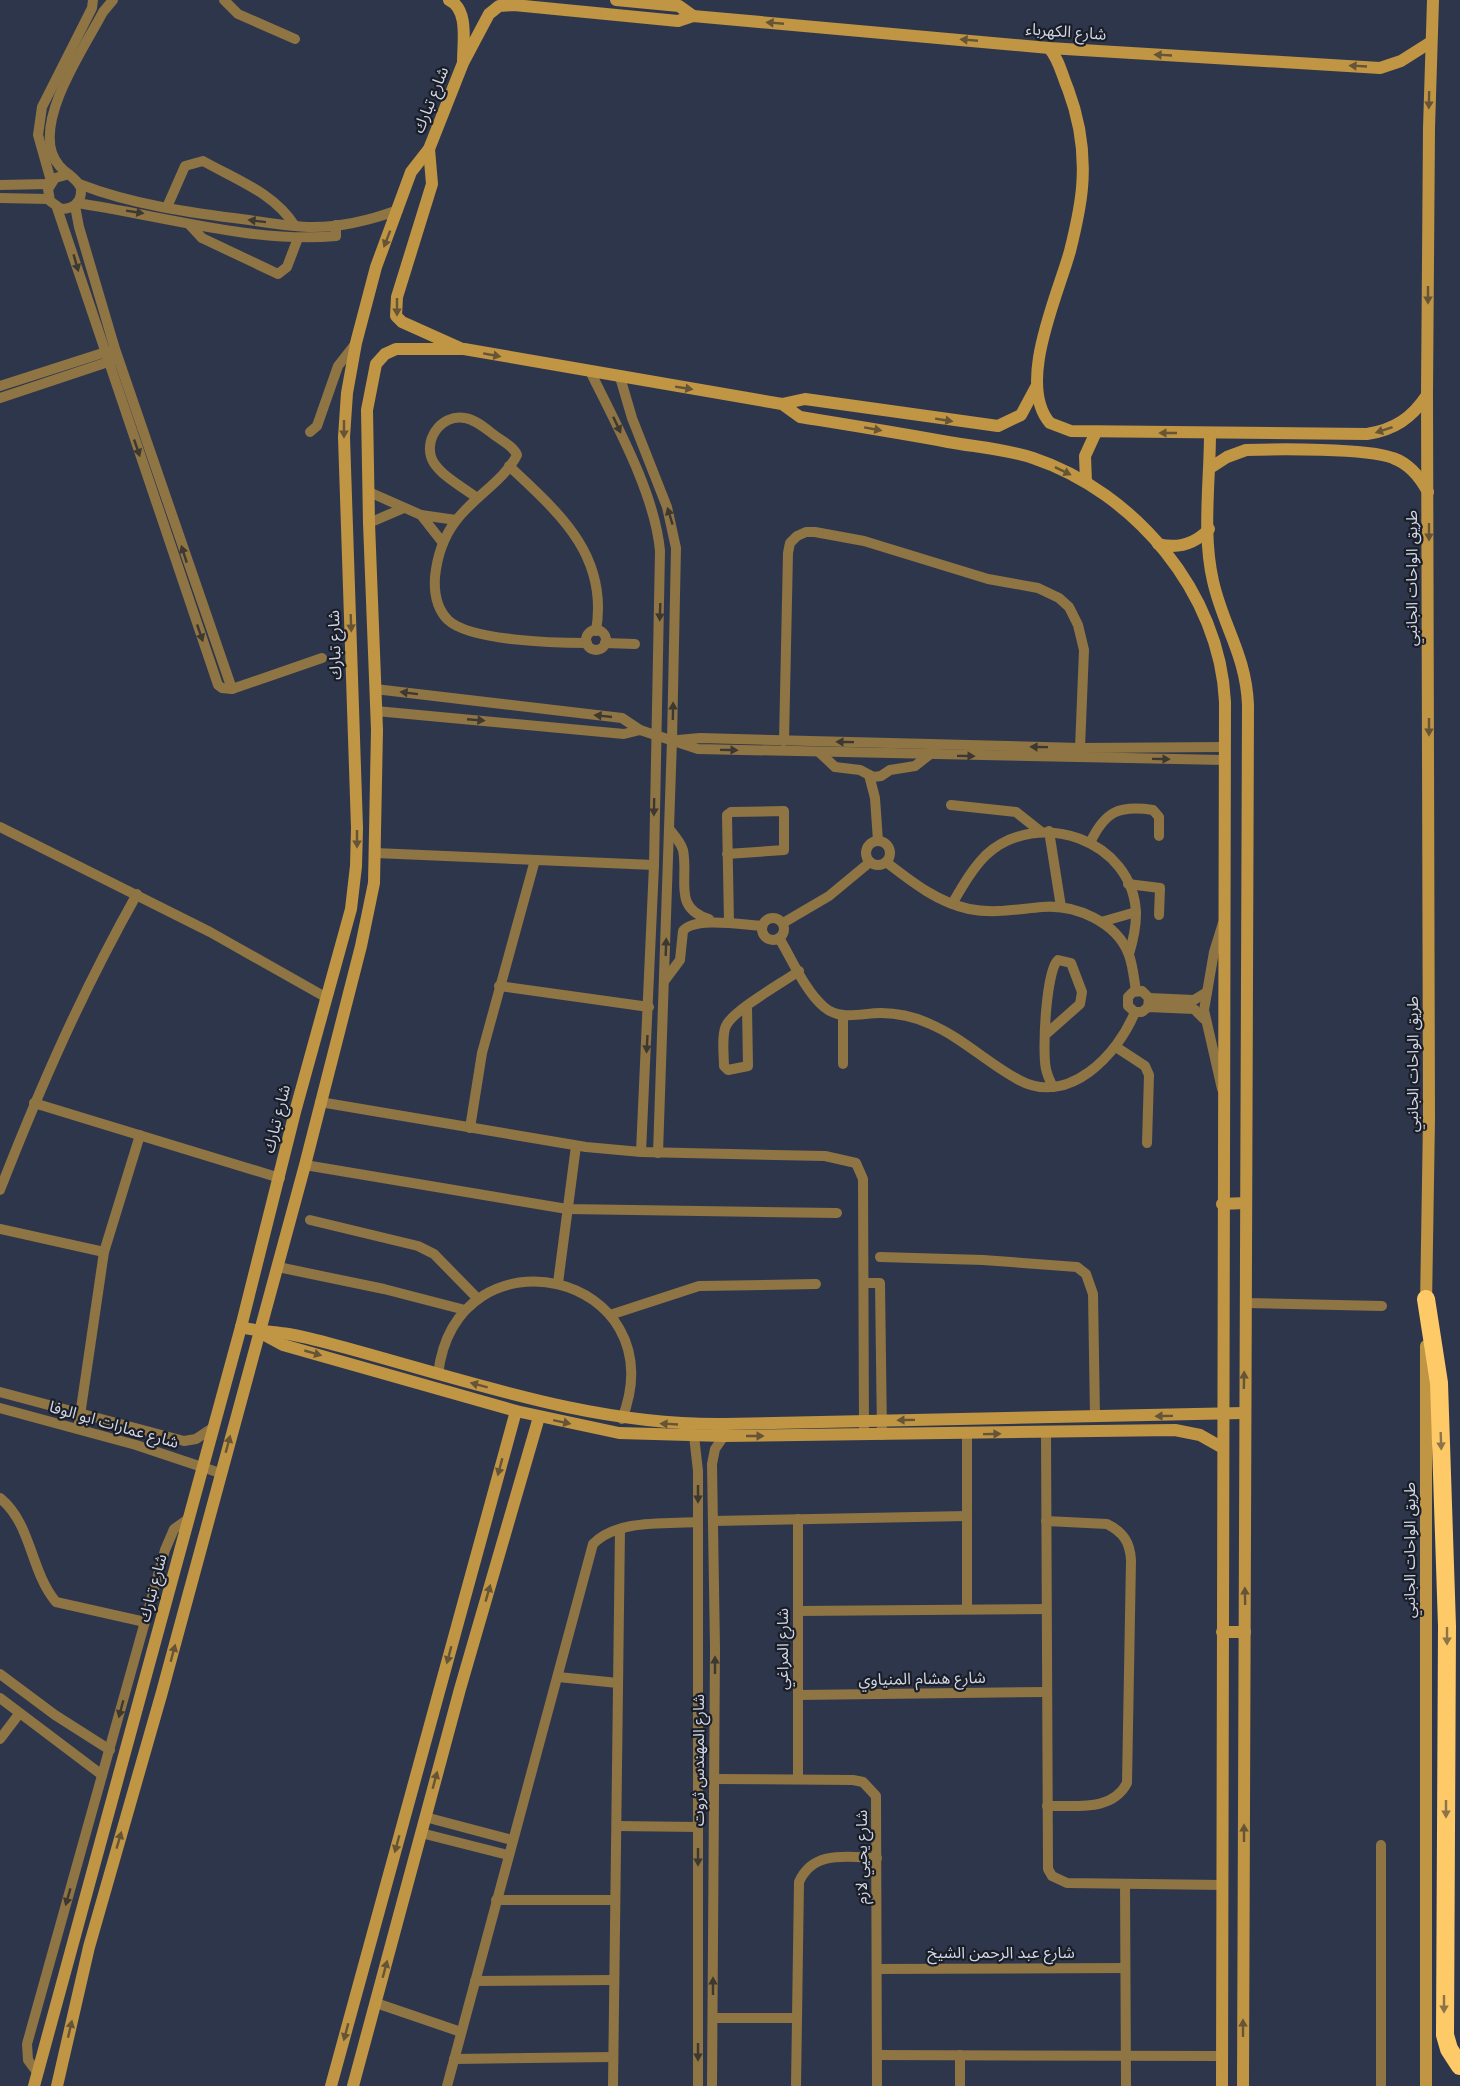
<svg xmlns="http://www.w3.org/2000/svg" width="1460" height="2086" viewBox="0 0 1460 2086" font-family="'Varela Round','Noto Sans Arabic',sans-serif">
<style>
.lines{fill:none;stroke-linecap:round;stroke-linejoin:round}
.street{stroke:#8f7444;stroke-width:10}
.secondary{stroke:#c09544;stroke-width:12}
.highway{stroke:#fec967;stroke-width:18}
.oneway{fill:#655435}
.oneway2{fill:#3d3830}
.oneway3{fill:#8c7448}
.labels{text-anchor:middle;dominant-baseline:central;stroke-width:4.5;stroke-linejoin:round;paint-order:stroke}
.street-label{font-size:16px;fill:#d1d6e4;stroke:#1a1e28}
</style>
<rect width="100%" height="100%" fill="#2e364c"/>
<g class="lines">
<g class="street">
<polyline points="224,0 238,14 295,39"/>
<path d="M66 175 55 178 48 189 50 201 61 209C75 209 82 201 81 188 75 174 59 173 52 153 39 113 84 48 103 12L113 0"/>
<polyline points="51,181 38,135 42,107 92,8 93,0"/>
<path d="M79 184C133 205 192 213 249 220 270 223 292 227 313 227 342 227 371 220 398 210"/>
<polyline points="0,185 49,184"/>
<polyline points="0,198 48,199"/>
<path d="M77 203C158 215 256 244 336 236V225"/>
<polyline points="75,206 79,227 115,349 232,689"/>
<path d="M167 207 185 166 203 161C237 180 274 193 295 226"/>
<polyline points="57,208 218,685 222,688 232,689 322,658"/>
<polyline points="189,224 202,238 278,274 287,267 298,238"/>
<path d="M591 373C616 424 655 494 660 551L654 865 641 1152"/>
<polyline points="620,377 632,418 667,507 676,548 672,740 658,1153"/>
<polyline points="0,386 109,351"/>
<polyline points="0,398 114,360"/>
<polyline points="310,432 317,426 338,366 356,343"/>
<path d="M509 466C559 513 609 555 596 631"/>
<polyline points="369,492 421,515 456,520"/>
<path d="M477 498C464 488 443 477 434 463 421 442 441 413 465 418 477 420 487 430 497 437 504 442 514 447 517 455 504 481 472 498 455 522 443 538 437 557 435 577 434 592 437 609 448 620 470 641 556 643 587 643"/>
<polyline points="421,515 443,543"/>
<polyline points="369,523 404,508"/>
<circle cx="596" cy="640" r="10"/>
<polyline points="605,643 635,644"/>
<polyline points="375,689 622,718 640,730 624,734 376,711"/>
<polyline points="640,730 698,749 1224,760"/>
<polyline points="678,740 700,738 1080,748 1224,747"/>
<polyline points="784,741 788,553 790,543 797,536 806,532 815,532 864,541 988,579 1038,588 1059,598 1069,607 1078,625 1084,650 1080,748"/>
<polyline points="819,752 835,767 860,770 873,777 881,776 890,770 915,766 929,755"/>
<polyline points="869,775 875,798 878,841"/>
<polyline points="951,805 1016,812 1040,831"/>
<polyline points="0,827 210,932 327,998"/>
<path d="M670 830C675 836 681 843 683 850 689 879 672 908 709 919"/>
<polyline points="1049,831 1061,907"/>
<circle cx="878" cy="853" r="12"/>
<path d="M1090 843C1105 811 1119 805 1153 810L1159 817V836"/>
<polyline points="375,853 654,865"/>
<polyline points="727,854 784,850 784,811 731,812 727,815 729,923"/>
<path d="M886 862C912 882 937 902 969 909 994 914 1018 909 1042 907 1075 904 1117 922 1129 955 1133 966 1134 979 1136 991"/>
<polyline points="1128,884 1160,888 1159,915"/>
<path d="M952 904C962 887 972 869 986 855 1038 807 1134 840 1136 914 1136 928 1133 941 1129 954"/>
<circle cx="773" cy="929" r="11"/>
<polyline points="1101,922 1136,912"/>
<polyline points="783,923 829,896 870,862"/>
<path d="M779 938C792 959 805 991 824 1007 840 1021 862 1013 881 1013 898 1013 915 1017 930 1024 963 1038 987 1063 1019 1080 1069 1107 1118 1054 1135 1012"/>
<path d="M665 980 680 960 683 931C694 916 744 925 762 926"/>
<polyline points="499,986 649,1007"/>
<polyline points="1149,998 1194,1000 1207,992"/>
<path d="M747 1007 748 1066 728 1070 724 1066C724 1056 721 1033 727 1024 737 1008 782 983 799 971"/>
<polyline points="1148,1007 1149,998 1142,991 1133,992 1128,997 1128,1006 1135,1012 1142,1012 1148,1007 1194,1009 1204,1019"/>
<polyline points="843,1016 843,1064"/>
<path d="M1045 1035 1080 1004 1082 992 1071 963 1058 960C1046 970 1042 1052 1046 1069 1047 1075 1050 1081 1053 1087"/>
<polyline points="1116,1047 1145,1066 1149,1075 1147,1143"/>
<polyline points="1222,1089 1204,1010 1214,952 1223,923"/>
<polyline points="320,1102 586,1147 641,1152 825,1156 856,1163 863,1179 864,1429"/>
<polyline points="34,1103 280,1178"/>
<polyline points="470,1128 482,1053 535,860"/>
<polyline points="305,1165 567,1209 837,1213"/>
<path d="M0 1190C41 1085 82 992 137 894"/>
<polyline points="310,1220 418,1246 434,1254 478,1299"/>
<polyline points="0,1229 104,1252"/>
<polyline points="880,1257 983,1260 1077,1267 1086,1274 1093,1294 1095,1417"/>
<polyline points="278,1267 384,1289 465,1310"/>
<polyline points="558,1283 576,1146"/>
<polyline points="865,1283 880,1283 882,1435"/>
<polyline points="1245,1303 1382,1306"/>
<polyline points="610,1315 699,1286 816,1284"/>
<path d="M438 1374C457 1221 678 1273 622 1419"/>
<polyline points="0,1392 184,1441 196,1439 214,1427"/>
<polyline points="0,1408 136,1445 220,1473"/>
<polyline points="693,1427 698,1471 698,2086"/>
<polyline points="78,1429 104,1252 140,1135"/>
<polyline points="967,1434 967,1609"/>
<polyline points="1046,1434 1048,1869 1052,1876 1067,1883 1222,1885"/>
<path d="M0 1498C32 1524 30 1571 56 1602L145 1622"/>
<polyline points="713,1521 967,1516"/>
<path d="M1046 1521 1107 1524C1123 1532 1130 1542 1131 1560L1127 1783C1112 1812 1076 1805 1047 1806"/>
<polyline points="798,1611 1046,1609"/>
<polyline points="0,1674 55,1715 110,1750"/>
<polyline points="558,1677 618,1683"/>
<polyline points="798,1695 1047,1692"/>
<polyline points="0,1698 102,1775"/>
<polyline points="0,1739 19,1714"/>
<polyline points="714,1779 853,1780 863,1782 876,1796 877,2086"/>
<polyline points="798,1779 798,1519"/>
<polyline points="425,1817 512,1840"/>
<polyline points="617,1826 698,1827"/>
<polyline points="421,1833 508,1855"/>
<polyline points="1125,1884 1126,2086"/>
<polyline points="496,1900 615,1900"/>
<polyline points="877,1969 1125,1968"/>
<polyline points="475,1981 614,1980"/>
<polyline points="376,2003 461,2032"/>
<polyline points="713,2018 796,2018"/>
<polyline points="877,2055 1222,2056"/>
<polyline points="454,2059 612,2057"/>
<polyline points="37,2072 28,2060 27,2044 165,1550 174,1529 188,1519"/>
<path d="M447 2086 593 1544C617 1519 665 1524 698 1522"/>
<polyline points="613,2086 620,1529"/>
<polyline points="712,2086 715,1648 712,1464 715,1449 724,1436"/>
<path d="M796 2086 799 1882C813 1850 847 1857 877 1858"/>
<polyline points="960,2086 960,2055"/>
<polyline points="1381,2086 1381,1845"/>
</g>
<g class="secondary">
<path d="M449 0C469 9 463 42 463 62"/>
<polyline points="616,0 679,6 693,16"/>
<path d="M1049 48C1059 59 1062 75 1068 89 1080 121 1085 154 1082 188 1080 210 1075 231 1070 251 1058 295 1016 384 1050 423L1071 431 1367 434C1394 430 1412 418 1427 395"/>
<polyline points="429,149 432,184 397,297 396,316 402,322 460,348"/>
<polyline points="782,404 805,399 998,426 1021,415 1036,387"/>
<path d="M1210 433C1210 481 1202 534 1213 581 1223 626 1246 655 1248 705L1243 2086"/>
<path d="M1210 468 1227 457 1246 450C1277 449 1367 448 1393 458 1410 464 1420 477 1428 492"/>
<polyline points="1086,482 1085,456 1096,432"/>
<path d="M1158 544C1178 549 1195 544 1209 529"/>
<polyline points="1222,1204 1245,1203"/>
<polyline points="1426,1305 1429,1119 1427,394 1429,128 1433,0"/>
<path d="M241 1327C255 1331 267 1331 281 1333 300 1335 320 1341 339 1346 466 1380 592 1426 725 1424L1243 1413"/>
<polyline points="259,1332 283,1345 516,1411 619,1433 724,1436 1175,1430 1200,1435 1223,1448"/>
<polyline points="1222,1632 1245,1632"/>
<polyline points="34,2086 241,1327 295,1112 351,909 356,866 357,828 344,437 347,393 356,343 376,267 411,172 429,149 463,63 489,14 499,6 514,5 678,21 693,16 1049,48 1380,68 1401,61 1431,42"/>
<path d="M57 2086 89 1947 162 1692 305 1165 361 946 374 883 377 730 369 523 367 410 376 364 385 354 396 349H464L782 404 800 417C849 425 899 433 948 442 976 447 1006 449 1033 458 1135 492 1220 593 1225 702L1222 2086"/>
<polyline points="331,2086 516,1411"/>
<polyline points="353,2086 460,1689 539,1417"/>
<polyline points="1426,2086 1426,1346"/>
</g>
<polyline class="highway" points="1426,1299 1439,1383 1447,1626 1445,2035 1449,2049 1460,2066"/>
</g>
<defs><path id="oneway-solid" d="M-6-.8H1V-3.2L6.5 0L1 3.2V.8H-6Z" transform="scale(1.5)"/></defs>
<g class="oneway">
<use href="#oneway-solid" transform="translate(775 23) rotate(-175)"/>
<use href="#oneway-solid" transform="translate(969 40) rotate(-175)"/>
<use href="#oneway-solid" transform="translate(1163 55) rotate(-177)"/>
<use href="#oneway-solid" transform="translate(1358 66) rotate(-177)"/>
<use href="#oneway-solid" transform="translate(1429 100) rotate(91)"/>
<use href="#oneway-solid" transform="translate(387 239) rotate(111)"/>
<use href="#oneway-solid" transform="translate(1428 295) rotate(90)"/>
<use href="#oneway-solid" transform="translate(397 307) rotate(90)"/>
<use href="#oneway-solid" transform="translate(492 355) rotate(10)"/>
<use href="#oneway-solid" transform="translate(684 388) rotate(9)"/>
<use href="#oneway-solid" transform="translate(944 420) rotate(9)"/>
<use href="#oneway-solid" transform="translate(344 429) rotate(90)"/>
<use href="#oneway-solid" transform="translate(873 429) rotate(10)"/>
<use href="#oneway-solid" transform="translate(1384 430) rotate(162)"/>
<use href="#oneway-solid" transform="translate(1168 433) rotate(-180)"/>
<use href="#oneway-solid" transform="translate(1063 471) rotate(26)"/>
<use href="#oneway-solid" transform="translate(1429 532) rotate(90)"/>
<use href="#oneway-solid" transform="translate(351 623) rotate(88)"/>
<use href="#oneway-solid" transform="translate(1429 727) rotate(90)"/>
<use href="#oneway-solid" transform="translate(357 839) rotate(90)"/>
<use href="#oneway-solid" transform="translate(313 1353) rotate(16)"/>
<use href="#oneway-solid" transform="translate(1244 1380) rotate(-89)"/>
<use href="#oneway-solid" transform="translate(479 1385) rotate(-165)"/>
<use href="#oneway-solid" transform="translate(1164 1416) rotate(179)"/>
<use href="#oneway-solid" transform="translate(906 1420) rotate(179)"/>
<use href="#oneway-solid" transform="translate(562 1422) rotate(12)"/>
<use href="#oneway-solid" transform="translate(669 1424) rotate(-177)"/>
<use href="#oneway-solid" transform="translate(992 1434) rotate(-1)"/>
<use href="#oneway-solid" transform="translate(755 1436)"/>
<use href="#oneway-solid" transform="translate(228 1444) rotate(-75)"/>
<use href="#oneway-solid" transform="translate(500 1467) rotate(105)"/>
<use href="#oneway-solid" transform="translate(488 1593) rotate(-74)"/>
<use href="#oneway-solid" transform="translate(1245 1596) rotate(-91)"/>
<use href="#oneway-solid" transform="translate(173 1653) rotate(-75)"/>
<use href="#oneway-solid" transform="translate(449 1655) rotate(105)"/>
<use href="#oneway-solid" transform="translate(435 1780) rotate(-75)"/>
<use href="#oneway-solid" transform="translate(1244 1833) rotate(-90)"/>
<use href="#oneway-solid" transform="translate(119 1840) rotate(-74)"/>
<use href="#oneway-solid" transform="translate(397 1844) rotate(105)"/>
<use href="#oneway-solid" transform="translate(385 1969) rotate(-75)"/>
<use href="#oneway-solid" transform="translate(1243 2028) rotate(-90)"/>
<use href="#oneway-solid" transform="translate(70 2029) rotate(-77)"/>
<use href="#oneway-solid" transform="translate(346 2032) rotate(105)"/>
</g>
<g class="oneway2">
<use href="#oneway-solid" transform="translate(135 212) rotate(9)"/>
<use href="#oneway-solid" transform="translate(257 221) rotate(-173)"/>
<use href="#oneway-solid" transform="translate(76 263) rotate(74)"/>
<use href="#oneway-solid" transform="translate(617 425) rotate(65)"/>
<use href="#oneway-solid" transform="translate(137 448) rotate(71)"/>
<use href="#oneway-solid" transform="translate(670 516) rotate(-107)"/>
<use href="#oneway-solid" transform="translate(184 554) rotate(-108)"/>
<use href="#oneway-solid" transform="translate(660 612) rotate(92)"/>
<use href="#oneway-solid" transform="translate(200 633) rotate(71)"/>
<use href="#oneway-solid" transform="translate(409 693) rotate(-173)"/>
<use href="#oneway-solid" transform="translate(673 711) rotate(-89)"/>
<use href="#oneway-solid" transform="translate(603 716) rotate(-174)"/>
<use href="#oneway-solid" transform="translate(476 720) rotate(5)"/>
<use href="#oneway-solid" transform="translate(845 742) rotate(-179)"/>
<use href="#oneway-solid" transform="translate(1039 747) rotate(-179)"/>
<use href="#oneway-solid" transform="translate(729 750) rotate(1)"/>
<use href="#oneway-solid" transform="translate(966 756) rotate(1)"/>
<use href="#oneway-solid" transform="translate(1161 759) rotate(1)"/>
<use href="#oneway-solid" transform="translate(654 807) rotate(91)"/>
<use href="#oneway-solid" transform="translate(666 947) rotate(-88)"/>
<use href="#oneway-solid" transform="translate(647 1044) rotate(93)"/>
<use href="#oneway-solid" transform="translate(698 1494) rotate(90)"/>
<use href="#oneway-solid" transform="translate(715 1665) rotate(-90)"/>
<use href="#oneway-solid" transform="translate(121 1709) rotate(105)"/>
<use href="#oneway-solid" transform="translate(698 1857) rotate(90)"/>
<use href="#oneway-solid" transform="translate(68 1897) rotate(106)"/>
<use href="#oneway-solid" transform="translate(713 1986) rotate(-90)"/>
<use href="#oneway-solid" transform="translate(698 2052) rotate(90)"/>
</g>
<g class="oneway3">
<use href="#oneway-solid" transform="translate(1441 1441) rotate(88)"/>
<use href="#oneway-solid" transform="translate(1447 1636) rotate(90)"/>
<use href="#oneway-solid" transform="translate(1446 1809) rotate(90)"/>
<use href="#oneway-solid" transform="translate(1444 2004) rotate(90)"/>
</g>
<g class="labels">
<g class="street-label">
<text transform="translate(1066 32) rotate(4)">شارع الكهرباء</text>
<text transform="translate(431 100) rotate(-68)">شارع تبارك</text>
<text transform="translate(1412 578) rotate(-90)">طريق الواحات الجانبي</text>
<text transform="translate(335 645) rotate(-92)">شارع تبارك</text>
<text transform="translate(1413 1064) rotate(-90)">طريق الواحات الجانبي</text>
<text transform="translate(277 1119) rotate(-76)">شارع تبارك</text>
<text transform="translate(114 1425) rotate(16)">شارع عمارات ابو الوفا</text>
<text transform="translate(1410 1550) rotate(-90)">طريق الواحات الجانبي</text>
<text transform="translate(153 1588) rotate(-75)">شارع تبارك</text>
<text transform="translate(783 1649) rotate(-90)">شارع المراغي</text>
<text transform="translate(922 1679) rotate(-1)">شارع هشام المنياوي</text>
<text transform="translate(699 1760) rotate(-90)">شارع المهندس ثروت</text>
<text transform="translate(862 1857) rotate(-90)">شارع يحيي لازم</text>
<text x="1001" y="1953">شارع عبد الرحمن الشيخ</text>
</g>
</g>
</svg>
